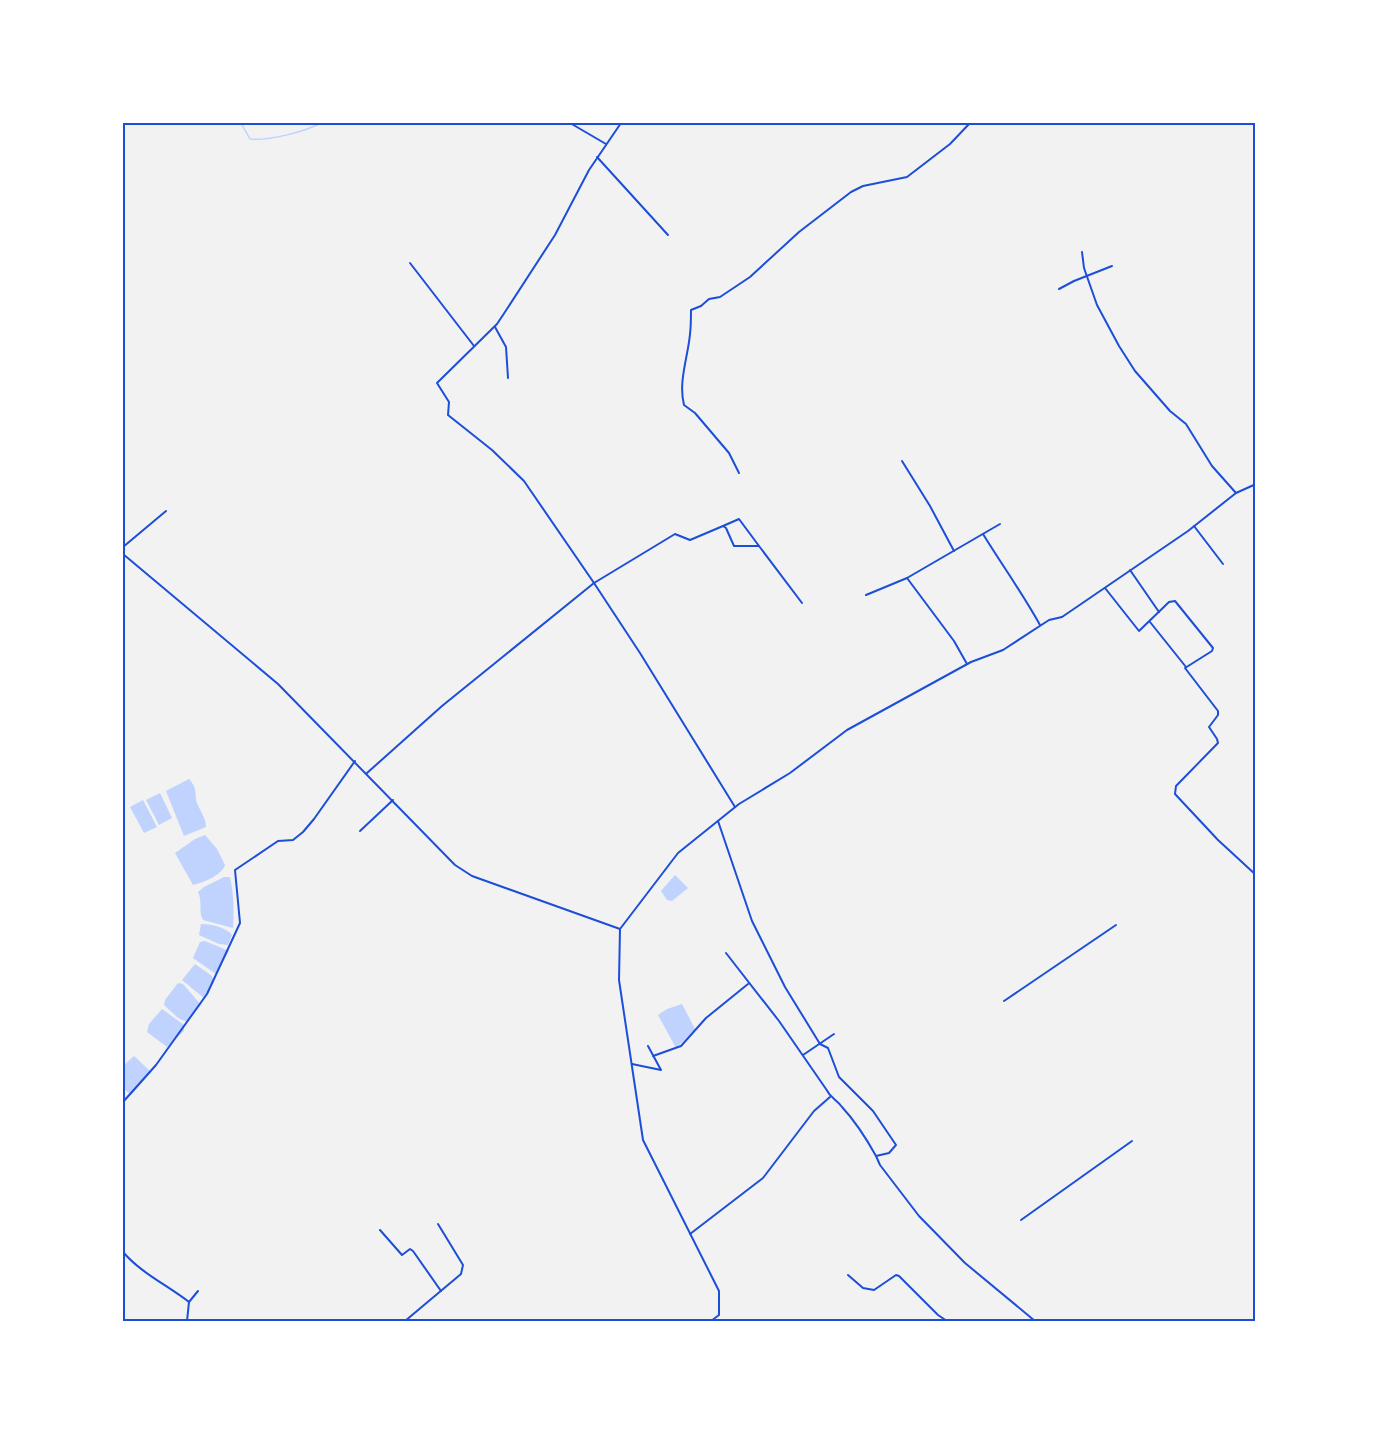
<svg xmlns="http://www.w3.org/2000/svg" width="1379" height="1444" viewBox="0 0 1379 1444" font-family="Cabin,sans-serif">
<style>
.water{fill:#bfd3fe}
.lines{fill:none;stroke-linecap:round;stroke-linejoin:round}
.stream{stroke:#bfd3fe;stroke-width:1.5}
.minor{stroke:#1d4ed8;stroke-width:2}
.tertiary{stroke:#1d4ed8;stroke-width:2}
.neatline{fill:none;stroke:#1d4ed8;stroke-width:2}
</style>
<rect width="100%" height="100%" fill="#f2f2f2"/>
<g class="water">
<path d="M189 779C198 789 194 792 197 803 200 811 206 818 206 827L184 836 166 791Z"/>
<polygon points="160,793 172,818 159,825 146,800"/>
<polygon points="143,800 157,827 144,833 130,807"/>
<path d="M205 835 217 849 225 865C221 876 204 882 193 885L175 853 195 839Z"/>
<polygon points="675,875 688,888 672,901 667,900 661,891"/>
<path d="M224 877H230C234 895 234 910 233 928L203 920C198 911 203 903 198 892L204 887Z"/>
<path d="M201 924C210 924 226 927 232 935L228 945 219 944 199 935Z"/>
<polygon points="205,941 229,951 216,974 193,958 200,942"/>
<polygon points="195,964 212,976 214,982 204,998 182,980"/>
<polygon points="178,983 183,984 201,1005 187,1022 178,1018 164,1005 165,1000"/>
<polygon points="682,1004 695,1029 676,1048 658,1015 667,1009"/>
<polygon points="162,1009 184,1025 184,1031 167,1047 147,1032 149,1024"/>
<polygon points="134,1056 151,1072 131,1095 123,1088 123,1066"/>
</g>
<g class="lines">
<g class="stream">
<polyline points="198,123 216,123"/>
<path d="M241 123 250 139C269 141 304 132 321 123"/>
</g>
<g class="minor">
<polyline points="570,123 606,144"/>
<polyline points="621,123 589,170 555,235 503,315 497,324 437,383 449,402 448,415 492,450 524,481 594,583 675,534 690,540 723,526 726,528 734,546 759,546 802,603"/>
<polyline points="597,157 668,235"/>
<polyline points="1082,252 1084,268 1097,305 1119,346 1135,371 1170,411 1186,424 1212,466 1236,493"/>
<polyline points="410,263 474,346"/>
<polyline points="1059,289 1074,281 1112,266"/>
<polyline points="495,327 506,347 508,378"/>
<polyline points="902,461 930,506 954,551"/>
<path d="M739 473 729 453 695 413 684 405C678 382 688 357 690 334 691 326 691 318 691 310L701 306 709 299 720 297 750 277 799 232 851 192 863 186 907 177 950 144 970 123"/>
<polyline points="723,526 739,519 759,546"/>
<polyline points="1194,526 1223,564"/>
<path d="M983 534C1002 565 1023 594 1040 625"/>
<polyline points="123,547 166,511"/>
<polyline points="123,554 278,684 455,865 472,876 620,929 619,980 643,1140 719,1291 719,1315 711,1321"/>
<polyline points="1130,570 1159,612"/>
<polyline points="907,578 954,641 967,664"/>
<polyline points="1105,588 1139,631 1169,602 1175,601 1213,648 1212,651 1185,668 1218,711 1218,715 1209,727 1217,739 1218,743 1176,786 1175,794 1218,840 1256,875"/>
<polyline points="866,595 907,578 1000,524"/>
<polyline points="1150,622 1186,667"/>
<polyline points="367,773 442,706 594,583 640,653 735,807"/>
<polyline points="718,821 752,921 785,987 820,1044 828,1048 839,1077 873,1111 896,1145 889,1153 876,1156 880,1165 919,1216 965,1263 1035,1321"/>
<polyline points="360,831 393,800"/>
<path d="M726 953 779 1021 826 1089C831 1099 836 1099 842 1107 856 1122 866 1138 876 1156"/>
<polyline points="1004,1001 1116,925"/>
<polyline points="803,1055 834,1034"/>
<polyline points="653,1056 681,1046 706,1018 748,984"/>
<polyline points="632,1064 661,1070 648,1046"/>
<polyline points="123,1102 156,1065 207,994 240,923 235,870 278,841 293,840 303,832 314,819 355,761"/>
<polyline points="1021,1220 1132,1141"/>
<polyline points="380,1230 402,1255 410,1249 413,1251 441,1291"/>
<polyline points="690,1234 763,1178 814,1111 830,1097"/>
<path d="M123 1252C141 1273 167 1285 189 1302L187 1321"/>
<polyline points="848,1275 863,1288 874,1290 896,1275 899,1276 938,1315 947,1321"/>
<polyline points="189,1302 198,1291"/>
<polyline points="405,1321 461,1274 463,1265 438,1224"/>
</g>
<polyline class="tertiary" points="620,929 678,853 739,804 790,773 847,730 971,662 1003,650 1049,620 1062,617 1188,531 1236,493 1256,484"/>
</g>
<rect width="1379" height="1444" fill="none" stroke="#ffffff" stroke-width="249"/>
<rect x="124" y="124" width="1130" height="1196" class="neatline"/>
</svg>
